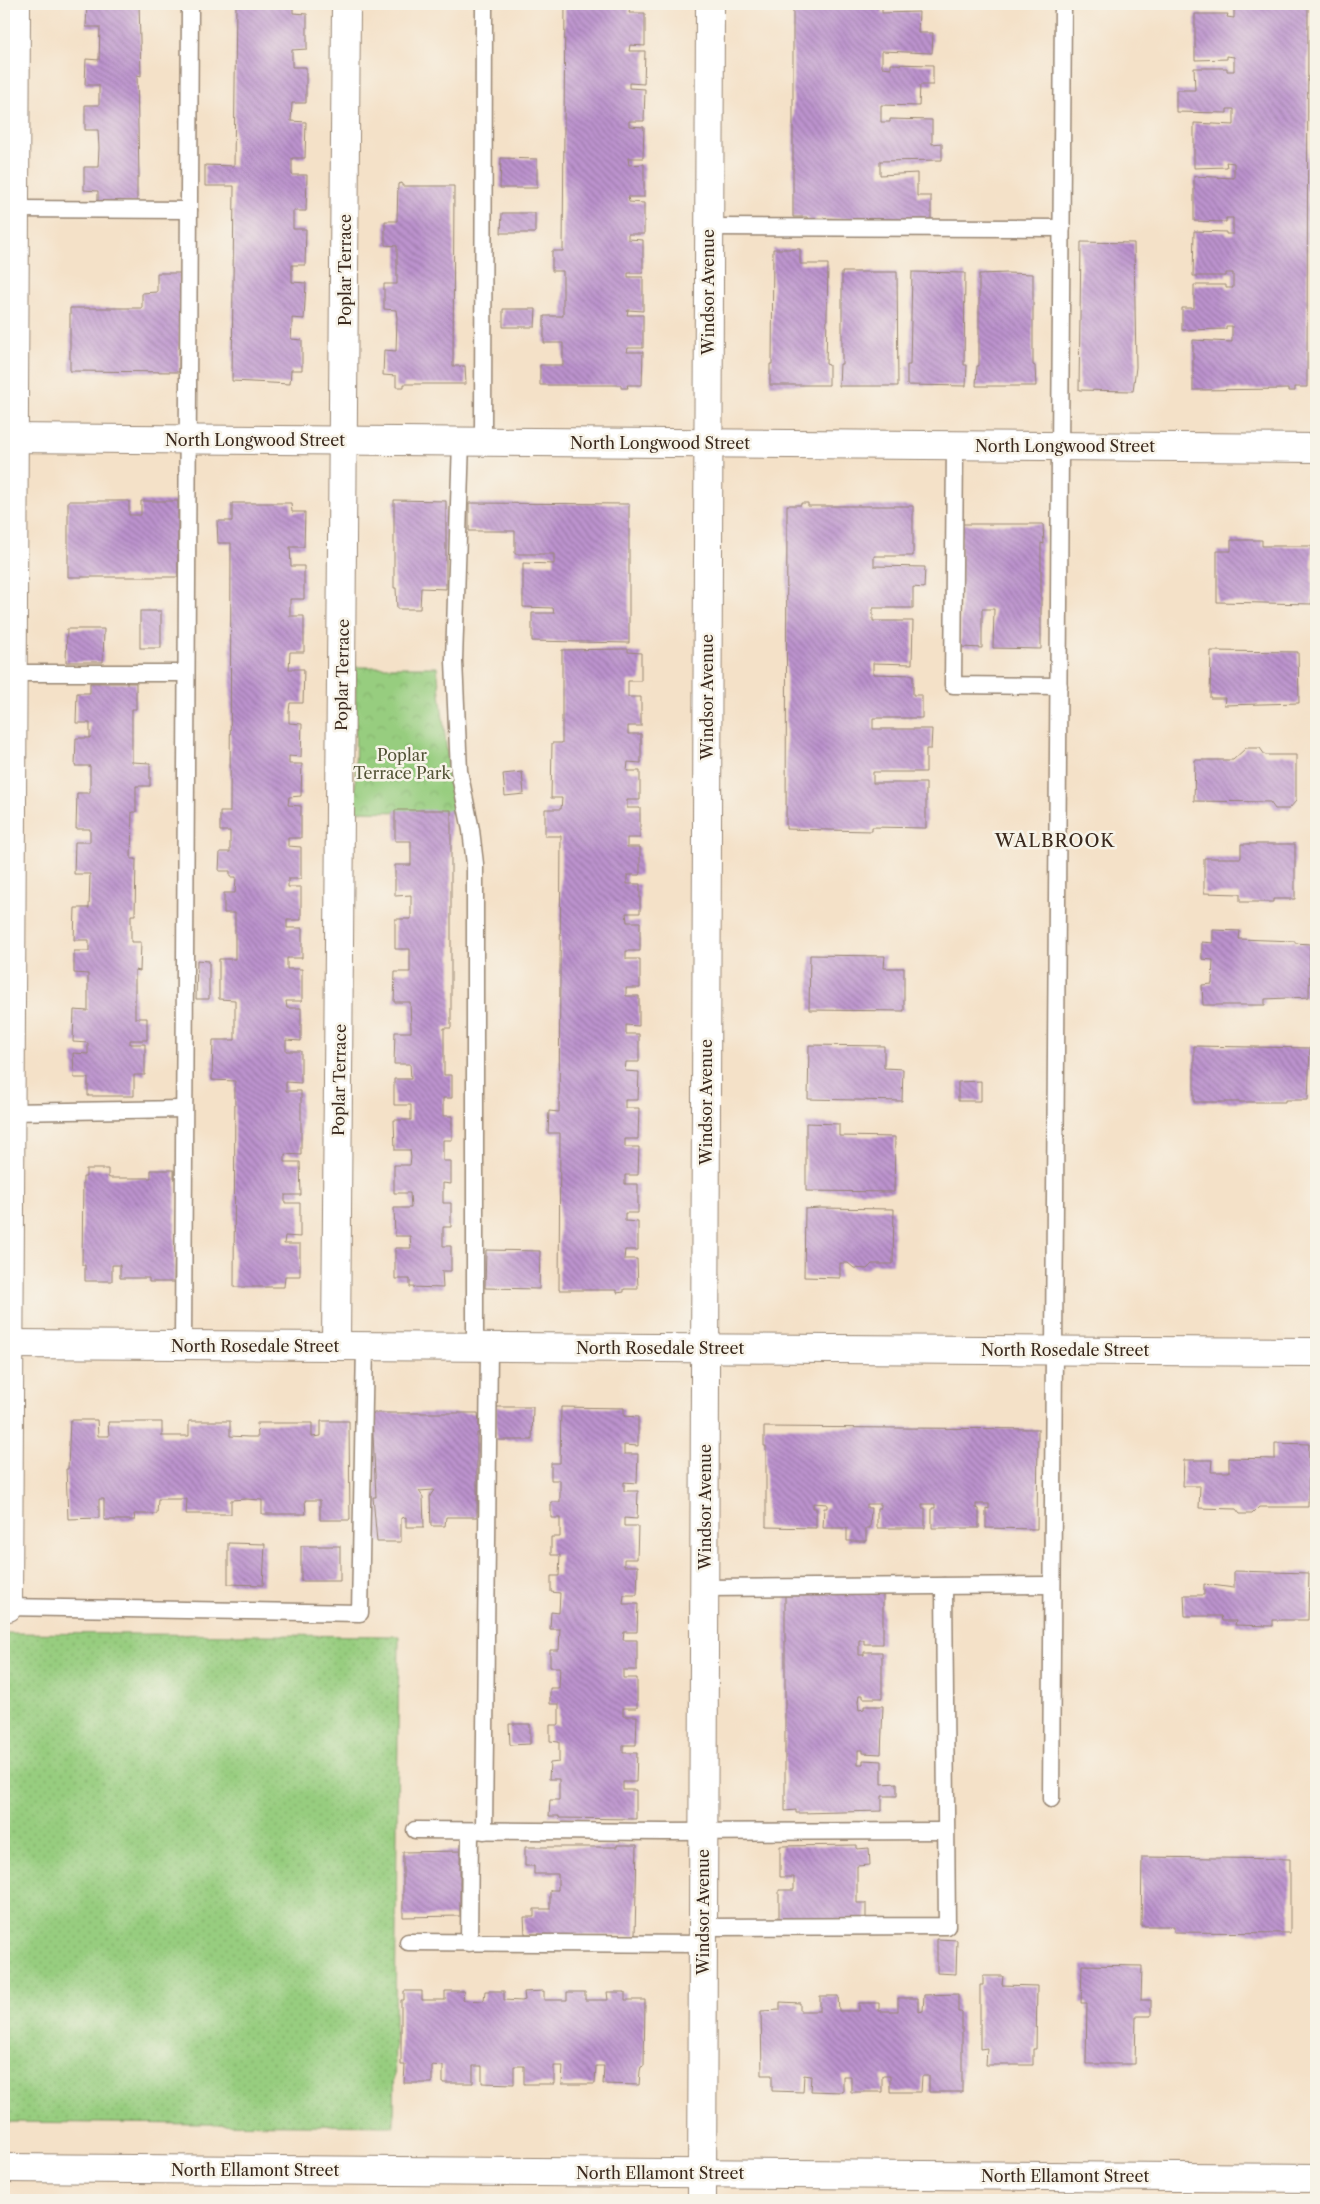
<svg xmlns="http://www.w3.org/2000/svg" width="1320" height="2204" viewBox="0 0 1320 2204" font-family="'Libre Caslon Text',serif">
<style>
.grass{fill:url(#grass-dots);stroke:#697c4e}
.park{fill:url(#park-crowns);stroke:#697c4e}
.building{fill:url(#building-back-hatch)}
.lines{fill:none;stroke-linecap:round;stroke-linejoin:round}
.lane-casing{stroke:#988673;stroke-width:19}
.street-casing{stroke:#988673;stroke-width:30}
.lane{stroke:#fff;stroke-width:16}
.street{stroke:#fff;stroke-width:28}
.labels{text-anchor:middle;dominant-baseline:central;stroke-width:5;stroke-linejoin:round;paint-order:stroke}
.street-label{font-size:16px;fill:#3b2a1e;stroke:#f7f3e8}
.park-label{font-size:16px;fill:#525336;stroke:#f7f3e8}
.neighbourhood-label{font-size:18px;letter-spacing:1px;fill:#3b2a1e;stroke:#f7f3e8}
</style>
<defs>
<pattern id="grass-dots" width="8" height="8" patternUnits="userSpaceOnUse" patternTransform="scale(1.25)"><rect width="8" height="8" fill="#97cd7f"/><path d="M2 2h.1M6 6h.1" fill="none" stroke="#83b06d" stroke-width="1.8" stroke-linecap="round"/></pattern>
<pattern id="park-crowns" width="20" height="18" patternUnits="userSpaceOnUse" patternTransform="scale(1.25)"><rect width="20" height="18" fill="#97cd7f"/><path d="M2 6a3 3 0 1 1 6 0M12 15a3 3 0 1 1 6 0" fill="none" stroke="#83b06d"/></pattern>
<pattern id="building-back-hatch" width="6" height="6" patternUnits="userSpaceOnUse" patternTransform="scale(1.25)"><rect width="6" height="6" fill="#bc93ce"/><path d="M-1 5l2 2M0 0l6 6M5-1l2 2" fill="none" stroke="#9a78a7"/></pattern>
</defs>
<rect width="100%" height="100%" fill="#f7f3e8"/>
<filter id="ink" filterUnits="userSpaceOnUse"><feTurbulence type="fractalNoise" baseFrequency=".02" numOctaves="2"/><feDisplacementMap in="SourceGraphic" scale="10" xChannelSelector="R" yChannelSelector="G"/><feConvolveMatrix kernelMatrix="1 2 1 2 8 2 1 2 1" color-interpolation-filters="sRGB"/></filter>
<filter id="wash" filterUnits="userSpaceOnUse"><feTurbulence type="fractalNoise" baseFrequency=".0096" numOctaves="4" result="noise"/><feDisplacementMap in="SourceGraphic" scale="20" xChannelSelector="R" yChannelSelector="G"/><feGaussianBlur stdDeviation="1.12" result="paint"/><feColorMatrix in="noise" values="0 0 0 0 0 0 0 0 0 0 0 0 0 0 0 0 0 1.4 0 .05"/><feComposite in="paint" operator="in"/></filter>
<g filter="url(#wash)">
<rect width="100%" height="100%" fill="#f4e1c8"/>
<polygon class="grass" points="4,1633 399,1636 394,2126 4,2122"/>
<polygon class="park" points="356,667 437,667 454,813 355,811"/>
<g id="blocks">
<g class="building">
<polygon points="87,4 139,4 141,76 137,75 139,177 137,177 137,203 98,203 98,191 84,190 84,167 98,167 99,148 98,130 85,130 85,105 99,105 99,85 85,85 86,59 99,60 100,27 86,27"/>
<polygon points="236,4 293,4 293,13 307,14 307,49 292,50 292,67 306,67 306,103 292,103 291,121 306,122 305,158 292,158 292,175 307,175 306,211 293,211 293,229 306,229 305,265 292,265 292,282 306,283 304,319 292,318 292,325 291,339 302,340 302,370 291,370 290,384 232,381 234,186 205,186 205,165 234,166"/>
<polygon points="565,4 645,4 645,7 630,7 629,13 645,13 645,46 630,45 629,51 645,51 644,84 629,83 629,88 645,89 644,121 629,121 629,126 644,127 643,158 628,158 629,165 644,164 644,197 628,197 629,202 644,203 644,234 628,234 628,239 643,240 643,273 628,273 628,277 643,277 643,311 628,310 627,315 643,315 643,348 628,348 627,352 643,352 642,385 627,385 628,388 621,388 621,385 540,385 540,365 563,365 563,343 544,343 544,316 563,316 563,271 552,271 552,251 563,251"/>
<polygon points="793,4 882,4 882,13 919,12 918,33 933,33 932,53 882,51 882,67 891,68 891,64 933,65 933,85 920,85 919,106 881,105 881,122 890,122 890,119 932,120 932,144 942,143 942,160 880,161 880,175 917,173 917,196 931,196 931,220 816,218 815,223 808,223 807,217 793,217"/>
<polygon points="1234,4 1308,4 1307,387 1295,387 1295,391 1288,391 1288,389 1193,390 1193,340 1232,342 1232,326 1226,326 1226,329 1182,330 1182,308 1194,308 1194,285 1226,285 1226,288 1233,288 1233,273 1226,273 1226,276 1193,276 1194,231 1226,232 1226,234 1233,234 1233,218 1226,218 1226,222 1194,221 1194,176 1234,178 1234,163 1226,162 1227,167 1194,168 1194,123 1234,125 1234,109 1227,109 1227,113 1176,112 1176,90 1195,90 1194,68 1227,68 1227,71 1234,71 1234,57 1227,56 1227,59 1195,60 1195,14 1228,14 1227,17 1234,18"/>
<polygon points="501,158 537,159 537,188 500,188"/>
<polygon points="402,183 402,186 454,186 453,366 465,366 466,384 404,384 404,387 396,387 396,376 383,375 384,350 396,351 397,318 396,310 384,309 384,284 397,284 397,246 385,245 385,221 397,221 398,184"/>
<polygon points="502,213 535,213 535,233 501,233"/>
<polygon points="1081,242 1134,243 1136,367 1133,391 1079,390"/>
<polygon points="773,249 800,249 800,264 828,264 826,364 829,365 829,385 770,385 770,364 772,364"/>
<polygon points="842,272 897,272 898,386 839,386 840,364 842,364"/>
<polygon points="912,272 965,273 964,365 967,365 966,386 907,385 907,365 910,365"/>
<polygon points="157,273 180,273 179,372 70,371 70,308 142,308 142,293 157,292"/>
<polygon points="1007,273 1033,274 1033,365 1035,366 1036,386 976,386 977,366 979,366 979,274"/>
<polygon points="503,309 536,309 535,327 503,327"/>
<polygon points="394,500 446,501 446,589 421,588 420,609 397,609 396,588 394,588"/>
<polygon points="68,501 129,501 129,515 141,515 141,501 178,501 178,577 68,577"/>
<polygon points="232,503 291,503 292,512 305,512 304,547 290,547 291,566 304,566 304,599 290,599 290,616 304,616 304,652 290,652 289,669 304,669 303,703 290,703 289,712 289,723 302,724 301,757 289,756 289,764 302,764 301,796 289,797 288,805 301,806 301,838 288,838 288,846 301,847 301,879 288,879 288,887 301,887 301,920 287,920 287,928 302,928 302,958 287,958 287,969 302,969 302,1001 286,1001 287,1008 301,1008 301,1041 286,1040 286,1051 301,1051 301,1083 286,1082 286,1091 301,1091 301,1155 285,1154 285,1162 300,1162 301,1195 285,1195 285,1203 300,1203 300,1237 285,1236 284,1244 300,1244 300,1276 285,1276 284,1287 234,1287 235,1081 212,1080 213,1040 235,1040 235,1000 219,999 219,959 235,959 235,913 224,913 224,893 235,893 236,877 230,877 230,871 219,871 220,852 230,852 230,831 220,831 220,812 230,812 231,543 218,543 217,521 232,521"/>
<polygon points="469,503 629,504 629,643 532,641 532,613 554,613 553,608 523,607 523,563 554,564 554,554 515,554 515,531 469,531"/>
<polygon points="801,503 808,503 808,506 913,506 913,556 874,556 874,566 925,567 924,588 913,587 913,608 873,608 873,621 913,621 912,664 873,663 873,674 913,675 913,695 922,695 922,718 873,718 873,729 932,729 931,749 926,749 926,772 873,772 873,783 926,783 926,828 872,827 872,831 786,829 787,505 801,505"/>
<polygon points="961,524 1043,524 1044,544 1041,543 1041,649 993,648 994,609 982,609 982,648 961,647"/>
<polygon points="1231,540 1262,540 1262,546 1312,546 1312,604 1217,602 1217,551 1231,551"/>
<rect x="140" y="611" width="21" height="37"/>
<polygon points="67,629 104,629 103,662 66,662"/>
<polygon points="623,649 628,649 628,652 641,653 641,681 628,681 628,697 641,697 641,726 628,726 628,734 641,734 641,763 628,762 627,771 640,771 640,800 627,800 627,808 640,808 640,838 627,838 627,847 640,847 640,875 627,875 627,884 640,884 640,913 626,913 627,922 640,922 640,951 626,951 626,959 640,959 640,988 626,988 626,996 639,996 639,1026 626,1025 626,1034 639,1034 639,1062 626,1062 625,1071 639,1072 638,1100 625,1100 625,1108 639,1108 638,1139 625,1139 625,1147 639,1147 638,1175 625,1175 625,1184 638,1184 638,1213 625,1213 625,1221 638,1222 638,1250 625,1250 624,1259 637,1259 638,1289 624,1289 624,1292 617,1293 617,1290 559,1290 560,1133 548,1133 549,1111 559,1112 561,836 545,836 545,809 561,809 562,798 551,798 552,743 562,743 562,650"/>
<polygon points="1211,651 1298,652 1299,703 1224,705 1225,698 1210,698"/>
<polygon points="90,683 136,683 136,709 132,709 132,762 150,763 150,786 136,786 136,812 132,812 131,859 136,859 135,915 131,915 131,942 141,942 140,971 135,970 135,1018 147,1018 147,1040 130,1040 130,1044 145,1044 145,1075 134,1075 134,1096 88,1096 88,1078 74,1078 73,1053 88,1054 88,1043 73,1042 74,1010 88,1011 88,974 74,973 74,951 89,951 89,940 74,940 75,908 89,908 90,874 74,874 75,842 90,842 90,829 76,829 77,793 90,793 90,766 75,766 76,738 90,738 90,723 76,723 77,693 90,693"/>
<polygon points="1246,748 1260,748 1265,755 1296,755 1296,801 1289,809 1275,809 1270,802 1194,801 1195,760 1233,760"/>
<polygon points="522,772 524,794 505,796 503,774"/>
<polygon points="395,810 451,810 451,1028 444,1028 444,1075 452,1075 452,1098 443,1098 443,1116 452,1116 452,1140 443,1140 443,1161 451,1161 451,1184 443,1183 443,1203 451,1203 451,1227 443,1227 443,1246 451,1246 451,1271 442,1271 443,1288 410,1287 410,1279 395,1279 395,1248 411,1248 410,1236 395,1236 394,1208 411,1208 410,1193 394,1193 394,1165 410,1165 411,1158 410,1150 395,1150 394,1120 411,1120 411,1105 394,1105 394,1079 411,1079 410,1064 394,1064 395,1032 411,1032 411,1028 410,1002 394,1002 395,972 410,972 410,949 395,949 395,919 411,919 411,895 395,896 395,865 411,865 411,841 395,841"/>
<polygon points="1241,844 1295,844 1295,899 1273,899 1273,902 1240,902 1240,894 1204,893 1204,858 1241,858"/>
<polygon points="1213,930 1240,931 1239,939 1295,941 1295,943 1310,944 1309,997 1265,999 1265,1005 1203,1005 1202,985 1212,984 1213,960 1202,959 1202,942 1213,943"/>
<polygon points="810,955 885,956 884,968 904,968 904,1011 809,1010"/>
<polygon points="197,960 209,961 209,999 196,999"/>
<polygon points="809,1045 884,1046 884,1068 903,1069 902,1101 808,1099"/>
<polygon points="1194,1046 1310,1048 1308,1100 1285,1100 1285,1102 1194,1102"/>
<polygon points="981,1081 981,1101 958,1101 958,1082"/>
<polygon points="806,1123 839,1124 839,1136 895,1137 894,1192 806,1191"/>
<polygon points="86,1169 108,1169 108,1177 110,1178 151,1178 151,1170 174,1170 174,1178 176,1178 174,1282 149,1282 149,1278 120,1278 120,1265 112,1265 112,1281 85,1281 85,1265 82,1265 83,1177 86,1177"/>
<polygon points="820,1208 894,1209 893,1264 872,1264 867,1269 854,1268 848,1263 840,1263 840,1278 804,1277 805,1209"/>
<polygon points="486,1250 540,1251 539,1289 485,1288"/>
<polygon points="496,1407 533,1407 532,1440 496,1440"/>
<polygon points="561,1407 624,1408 624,1416 638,1417 638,1446 624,1445 624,1454 638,1454 637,1483 624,1482 624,1491 638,1491 637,1519 624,1518 624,1526 638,1526 637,1559 624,1559 624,1566 638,1566 637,1595 624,1595 623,1604 638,1604 637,1632 624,1632 623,1640 637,1640 637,1670 623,1670 623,1678 637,1678 637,1708 623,1708 623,1716 637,1716 636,1745 623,1745 623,1753 637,1753 636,1782 623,1782 623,1790 636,1790 636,1819 559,1818 559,1816 549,1816 550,1800 559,1800 559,1779 549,1779 550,1763 559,1762 559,1742 550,1741 550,1725 559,1725 559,1704 550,1704 550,1688 559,1688 560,1667 550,1667 550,1650 559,1650 560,1629 550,1629 551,1612 559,1613 560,1593 551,1592 551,1576 559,1576 560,1555 551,1555 551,1537 560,1537 560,1518 551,1518 551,1502 560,1502 560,1480 551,1480 551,1463 560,1463"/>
<polygon points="372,1413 478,1413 480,1433 477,1433 477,1517 446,1517 445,1526 431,1526 430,1496 434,1490 419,1491 423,1497 424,1527 406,1527 406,1517 401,1518 401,1542 377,1542 373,1497 376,1497"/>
<polygon points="70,1420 97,1420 98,1436 109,1436 108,1422 162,1422 162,1436 189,1436 189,1421 230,1421 230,1436 248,1437 258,1437 257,1423 312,1423 312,1437 321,1436 321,1421 349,1421 350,1520 320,1520 320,1500 305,1500 306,1514 262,1514 262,1500 246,1499 231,1500 231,1514 186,1514 187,1499 158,1499 157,1514 134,1514 135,1520 104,1520 104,1499 99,1499 99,1518 68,1519 66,1469 68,1469"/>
<polygon points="764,1427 1038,1429 1037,1529 986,1528 986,1508 989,1509 989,1504 976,1504 976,1508 979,1509 979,1528 932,1528 932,1508 935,1508 935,1504 922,1504 922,1508 925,1508 925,1528 877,1528 877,1508 880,1508 880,1504 867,1504 867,1508 871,1508 870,1528 866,1528 866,1541 847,1541 847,1528 823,1528 824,1508 827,1508 827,1504 813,1503 813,1508 816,1508 816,1528 766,1527 766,1446 764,1446"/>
<polygon points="1275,1443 1309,1444 1308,1507 1259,1507 1252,1514 1240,1514 1236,1509 1199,1508 1200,1486 1183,1486 1184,1460 1212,1460 1211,1472 1229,1472 1229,1458 1275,1459"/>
<polygon points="228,1543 265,1544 263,1585 228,1584"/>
<rect x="301" y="1546" width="39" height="35"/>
<polygon points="1234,1571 1309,1573 1308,1620 1273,1620 1273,1626 1235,1625 1236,1621 1222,1621 1221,1616 1185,1616 1184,1595 1204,1595 1204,1584 1234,1588"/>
<polygon points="785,1593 883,1593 883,1644 864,1644 864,1640 859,1640 859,1655 864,1655 864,1652 882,1652 882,1698 863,1698 863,1695 859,1695 858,1702 859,1710 864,1709 864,1706 883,1706 881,1754 863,1753 863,1750 858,1750 858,1764 863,1764 863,1760 882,1761 882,1784 897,1783 897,1796 882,1796 882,1811 801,1813 796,1813 796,1810 785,1811"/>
<polygon points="509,1724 530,1724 530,1744 510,1745"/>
<polygon points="617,1845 637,1845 635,1936 525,1934 524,1917 534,1917 534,1909 550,1909 550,1890 558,1890 558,1874 534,1874 534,1866 525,1866 525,1847 617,1847"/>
<polygon points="857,1845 857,1849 869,1848 870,1865 857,1866 857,1903 866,1903 866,1920 779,1920 779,1890 794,1890 794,1877 780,1877 780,1846"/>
<polygon points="460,1851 460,1916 403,1917 403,1852"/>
<polygon points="1142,1857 1290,1859 1290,1933 1174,1932 1174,1926 1141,1926"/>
<polygon points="937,1939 957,1940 956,1974 937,1973"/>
<polygon points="1082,1965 1142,1966 1141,2000 1151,2000 1151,2016 1136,2016 1135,2064 1086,2064 1087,2003 1081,2003"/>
<polygon points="983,1976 1003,1976 1002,1985 1037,1986 1036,2049 1033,2049 1033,2065 986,2065 987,2048 980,2049 980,1985 983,1985"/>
<polygon points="404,1991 422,1991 422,2000 445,2000 445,1991 464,1991 463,2000 482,2001 484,2000 485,1991 504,1991 504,2000 522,2001 525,2000 524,1992 544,1991 544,2000 567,2000 567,1992 585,1992 585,2000 608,2000 607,1992 625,1992 625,2000 645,2000 644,2066 641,2067 640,2071 639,2085 603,2084 604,2066 596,2066 595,2084 562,2084 563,2066 554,2066 554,2084 524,2084 524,2066 514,2066 514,2084 482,2083 482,2066 473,2066 473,2083 443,2083 443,2066 432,2065 432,2083 404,2083 405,2065 401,2065 401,2000 404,2000"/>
<polygon points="958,1994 958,2012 962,2012 962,2092 929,2092 929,2076 922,2076 921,2092 890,2092 890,2076 882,2076 882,2092 851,2092 851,2076 843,2076 843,2092 810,2091 811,2076 804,2075 803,2092 772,2091 772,2075 762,2075 761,2011 780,2010 780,2002 800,2003 800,2011 820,2011 820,1996 838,1996 839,2011 859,2011 859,2003 879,2003 879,2011 898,2011 898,1998 918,1998 918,2012 923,2011 924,1995"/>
</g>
</g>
</g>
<g filter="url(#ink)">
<use href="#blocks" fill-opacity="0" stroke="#988673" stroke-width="1"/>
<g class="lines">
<defs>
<g id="lane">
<polyline points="14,209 189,210"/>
<polyline points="709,227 1062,228"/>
<polyline points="461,441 454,661 459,771 471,830 475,864 475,1347"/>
<polyline points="483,442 484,4"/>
<polyline points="955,445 953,685 1059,686"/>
<polyline points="12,673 186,673"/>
<polyline points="10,1112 184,1109"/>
<polyline points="183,1345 190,4"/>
<polyline points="704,1588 1052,1585"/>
<polyline points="4,1607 360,1613 365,1346"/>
<polyline points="1051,1799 1063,4"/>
<polyline points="415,1830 664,1832 946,1831"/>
<polyline points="484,1831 489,1347"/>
<polyline points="703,1927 947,1926 944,1586"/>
<polyline points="408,1942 703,1944"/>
<polyline points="469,1943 470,1831"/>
</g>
<g id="street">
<polyline points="4,438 1316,448"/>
<polyline points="4,1344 1316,1352"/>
<polyline points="336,1346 346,4"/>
<polyline points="8,1607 16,4"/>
<polyline points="4,2168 1316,2178"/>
<polyline points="702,2200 710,4"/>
</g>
</defs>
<use href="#lane" class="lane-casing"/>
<use href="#street" class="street-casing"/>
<use href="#lane" class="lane"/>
<use href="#street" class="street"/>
</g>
</g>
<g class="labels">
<g class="street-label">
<text transform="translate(345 270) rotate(-90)">Poplar Terrace</text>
<text transform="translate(708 292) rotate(-90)">Windsor Avenue</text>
<text x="255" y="440">North Longwood Street</text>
<text x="660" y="443">North Longwood Street</text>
<text x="1065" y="446">North Longwood Street</text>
<text transform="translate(342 675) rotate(-89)">Poplar Terrace</text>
<text transform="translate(707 697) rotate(-90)">Windsor Avenue</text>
<text transform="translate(339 1080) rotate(-89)">Poplar Terrace</text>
<text transform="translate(706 1102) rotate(-90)">Windsor Avenue</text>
<text x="255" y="1346">North Rosedale Street</text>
<text x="660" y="1348">North Rosedale Street</text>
<text x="1065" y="1350">North Rosedale Street</text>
<text transform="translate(705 1507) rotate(-90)">Windsor Avenue</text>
<text transform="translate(703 1912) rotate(-90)">Windsor Avenue</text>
<text x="255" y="2170">North Ellamont Street</text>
<text x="660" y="2173">North Ellamont Street</text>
<text x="1065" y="2176">North Ellamont Street</text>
</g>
<g class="park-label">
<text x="402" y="755">Poplar<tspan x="402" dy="18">Terrace Park</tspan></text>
</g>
<g class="neighbourhood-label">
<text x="1055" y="841">WALBROOK</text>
</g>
</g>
<rect width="1320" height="2204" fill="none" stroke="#f7f3e8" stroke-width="20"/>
</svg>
